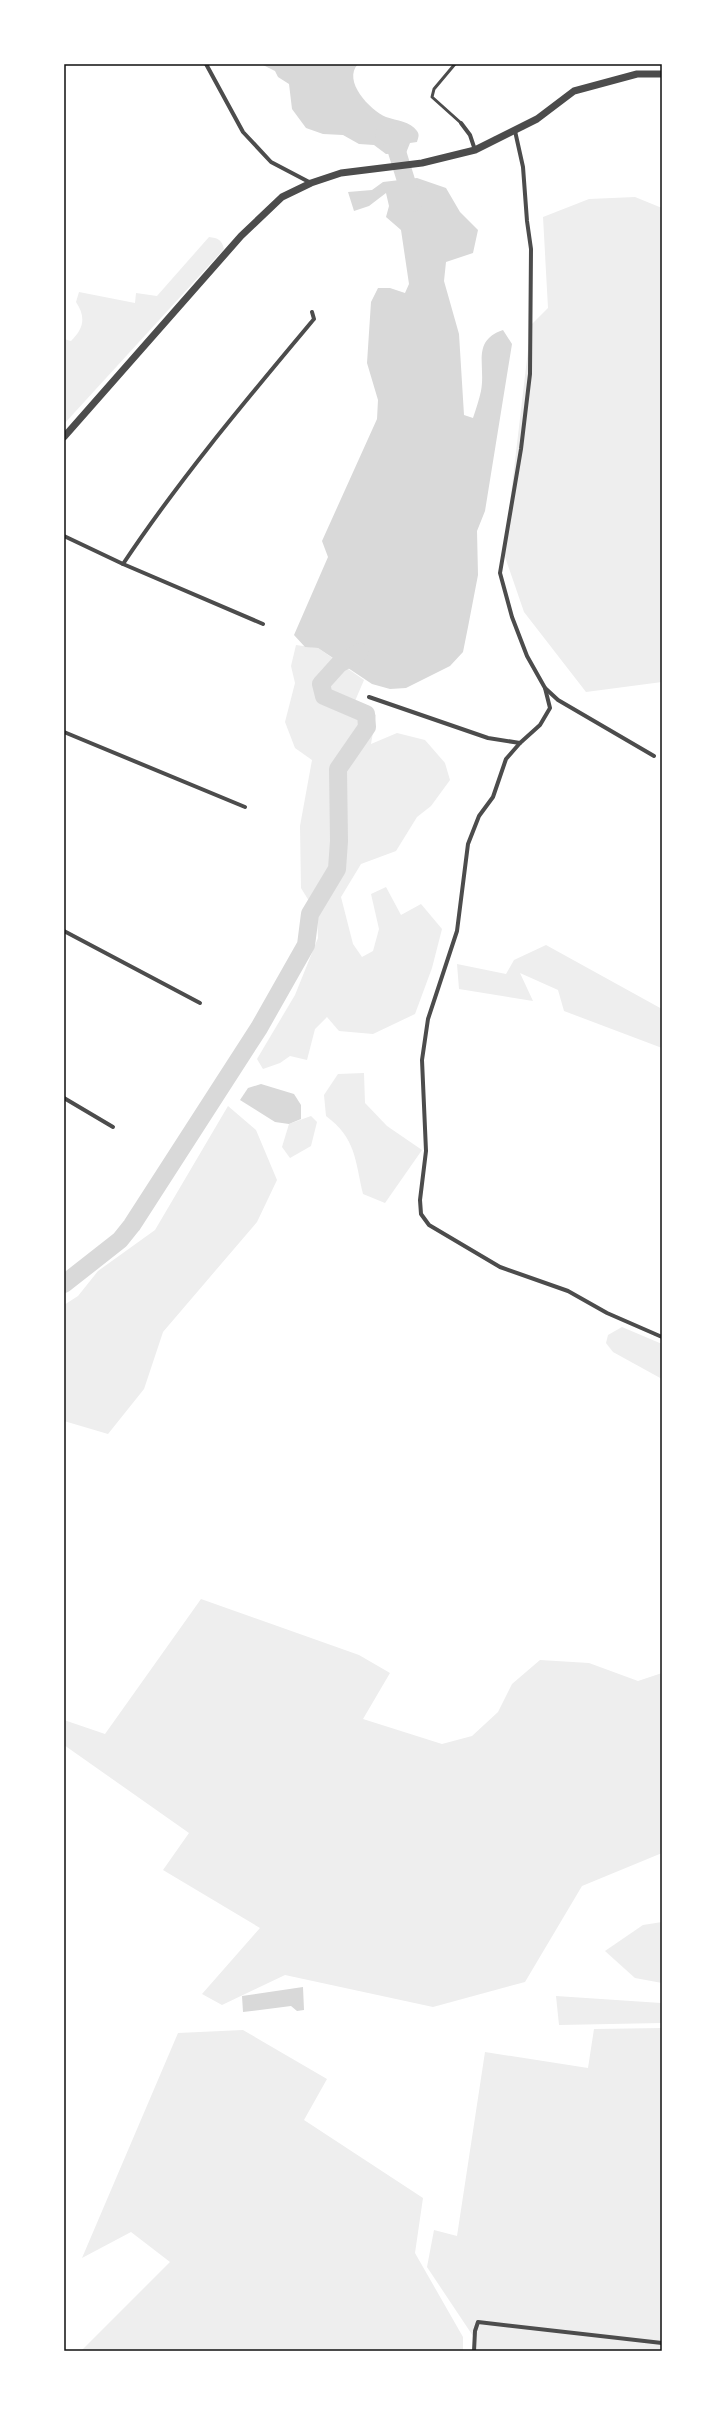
<svg xmlns="http://www.w3.org/2000/svg" width="726" height="2415" viewBox="0 0 726 2415" font-family="'Roboto Condensed',sans-serif">
<style>
.green{fill:#eee}
.water{fill:#d9d9d9}
.lines{fill:none;stroke-linecap:round;stroke-linejoin:round}
.river{stroke:#d9d9d9;stroke-width:18}
.service{stroke:#4c4c4c;stroke-width:3}
.minor{stroke:#4c4c4c;stroke-width:4}
.tertiary{stroke:#4c4c4c;stroke-width:7}
.neatline{fill:none;stroke:#111;stroke-width:1.5}
</style>
<rect width="100%" height="100%" fill="#fff"/>
<g class="green">
<polygon points="635,197 662,208 662,682 586,692 524,612 504,554 531,325 548,308 543,217 589,199"/>
<path d="M209 237C218 238 222 240 224 249L64 424V339L71 341C84 328 86 317 76 302L79 292 135 303 136 293 157 296Z"/>
<polygon points="296,645 318,648 364,680 355,701 376,715 371,744 397,733 425,740 445,763 450,780 431,806 417,817 396,851 361,864 341,897 353,944 362,957 373,951 379,929 371,894 386,887 401,915 421,904 442,929 432,968 415,1014 373,1034 339,1031 327,1017 315,1029 307,1060 290,1056 280,1063 263,1069 257,1059 295,995 318,938 317,914 301,888 300,826 312,760 295,748 285,722 295,683 291,666"/>
<polygon points="546,945 662,1009 662,1048 564,1011 558,990 520,973 533,1001 459,989 457,964 506,974 514,960"/>
<path d="M364 1073 365 1103 387 1126 422 1150 385 1203 363 1194C355 1160 356 1138 326 1116L324 1095 338 1074Z"/>
<polygon points="228,1106 256,1130 277,1180 257,1222 163,1332 144,1389 108,1434 64,1421 64,1305 78,1296 98,1271 155,1230"/>
<polygon points="311,1116 317,1122 311,1146 290,1158 282,1147 289,1124"/>
<polygon points="622,1327 662,1344 662,1379 613,1352 606,1343 608,1335"/>
<polygon points="201,1599 359,1655 390,1673 363,1719 442,1744 472,1736 498,1712 512,1684 540,1660 589,1663 638,1681 662,1673 662,1853 582,1886 525,1982 433,2007 285,1975 222,2005 202,1994 260,1928 163,1870 189,1833 64,1745 64,1720 105,1734"/>
<polygon points="662,1922 662,1983 635,1978 605,1951 643,1925"/>
<polygon points="556,1996 661,2003 662,1996 662,2023 559,2025"/>
<polygon points="662,2028 662,2351 474,2351 473,2336 427,2267 434,2230 457,2236 485,2052 588,2068 594,2029"/>
<polygon points="243,2030 327,2079 304,2120 423,2198 415,2253 463,2337 463,2351 81,2351 170,2262 131,2232 82,2258 178,2033"/>
</g>
<g class="water">
<path d="M261 64H358C342 81 370 110 386 117 397 121 410 121 417 131 420 135 418 138 417 142L410 143 406 153 386 154 374 145 359 144 343 135 323 134 306 128 292 109 289 84 278 77 275 71Z"/>
<path d="M417 178 446 188 460 212 478 230 473 253 446 262 444 281 459 334 464 415 473 418C476 409 479 400 481 391 486 365 471 341 503 330L512 344 485 511 477 531 478 575 468 627 463 652 450 666 406 688 390 689 372 684 318 648 305 647 294 635 328 557 322 541 377 419 378 400 367 363 371 302 378 288H390L405 293 409 284 401 230 386 217 389 206 386 193 369 206 354 211 348 192 372 190 383 182Z"/>
<polygon points="261,1084 294,1094 301,1105 301,1119 289,1124 275,1122 240,1100 248,1088"/>
<polygon points="303,1987 304,2010 297,2011 291,2006 243,2012 242,1996"/>
</g>
<g class="lines">
<g class="river">
<polyline points="384,134 394,142 413,203"/>
<polyline points="64,1284 120,1240 132,1225 259,1028 306,945 310,914 337,869 339,841 338,769 367,727 366,714 324,696 321,684 339,664 360,652"/>
</g>
<polyline class="service" points="455,64 434,89 432,97 461,123"/>
<g class="minor">
<polyline points="206,64 243,132 271,162 311,183"/>
<polyline points="461,123 470,135 475,150"/>
<polyline points="515,131 523,167 527,221 531,249 530,374 521,449 500,573 512,617 527,656 545,688 558,700 654,756"/>
<polyline points="64,536 123,564 263,624"/>
<path d="M123 564C181 477 247 399 314 319L312 312"/>
<polyline points="369,697 488,738 520,743 540,725 550,708 545,688"/>
<polyline points="64,732 245,807"/>
<polyline points="520,743 506,759 493,797 479,816 468,844 457,931 428,1019 422,1060 426,1151 420,1200 421,1214 429,1225 500,1267 568,1291 607,1313 662,1337"/>
<polyline points="64,931 200,1003"/>
<polyline points="64,1098 113,1127"/>
<polyline points="474,2351 475,2331 478,2322 662,2343"/>
</g>
<polyline class="tertiary" points="64,437 241,236 282,197 311,183 341,173 422,163 475,150 537,119 574,91 637,74 662,74"/>
</g>
<rect width="726" height="2415" fill="none" stroke="#ffffff" stroke-width="130"/>
<rect x="65" y="65" width="596" height="2285" class="neatline"/>
</svg>
